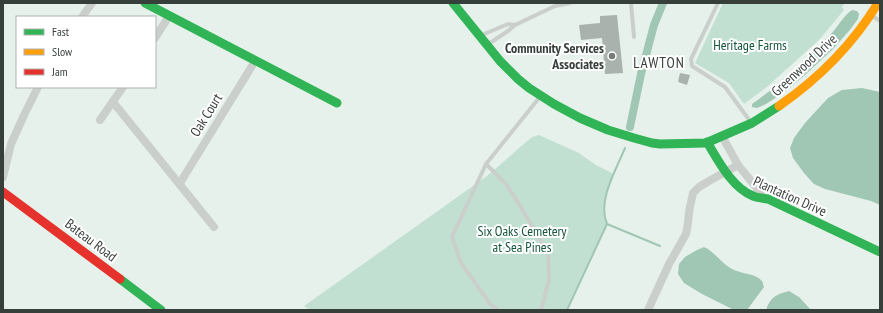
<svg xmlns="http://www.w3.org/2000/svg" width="883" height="313" viewBox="0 0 883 313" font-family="'PT Sans Narrow',sans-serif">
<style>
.green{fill:#c2e0d1}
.water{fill:#a0c7b3}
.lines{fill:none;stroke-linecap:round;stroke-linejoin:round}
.stream{stroke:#a0c7b3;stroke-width:2}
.canal{stroke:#a0c7b3;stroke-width:8}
.building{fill:#aab2ad}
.lane{stroke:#cbcfcc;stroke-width:4}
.street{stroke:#cbcfcc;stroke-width:8}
.fast{stroke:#30b455;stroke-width:9}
.slow{stroke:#ff9f0a;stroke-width:9}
.jam{stroke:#e5322d;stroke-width:9}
.poi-dot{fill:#747d79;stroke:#fff;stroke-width:1.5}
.labels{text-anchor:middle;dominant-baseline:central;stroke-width:4;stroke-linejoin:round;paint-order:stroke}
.park-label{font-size:14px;fill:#15553c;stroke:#fff}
.poi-label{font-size:14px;font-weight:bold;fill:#373f3b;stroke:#fff;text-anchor:end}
.street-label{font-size:14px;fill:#373f3b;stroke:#fff}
.neighbourhood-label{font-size:15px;letter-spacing:1px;fill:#373f3b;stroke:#fff}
</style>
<rect width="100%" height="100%" fill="#e6f1eb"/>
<g class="green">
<polygon points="723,3 845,3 842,7 844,10 820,39 768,86 744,104 729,83 695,63"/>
<path d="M539 135 579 153 596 165 614 174C607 188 600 208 607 224L567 310H310L304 306 487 176 532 137Z"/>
</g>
<g class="water">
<path d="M852 10 857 11 859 14 858 19 849 31 833 49 806 74 786 91 766 104 757 108 752 107V104C780 85 806 59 830 35 838 27 843 16 852 10Z"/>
<polygon points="862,88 880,92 880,205 871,201 825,189 814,184 804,173 793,158 790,148 794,138 805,123 828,98 842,90"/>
<path d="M704 247C715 252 721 263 732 269 740 274 756 273 762 281 763 282 763 285 764 287L747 310H734L702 294 684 283 678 274 679 264 685 257 697 250Z"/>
<path d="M789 291 799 297 811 310H766C770 297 777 294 789 291Z"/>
</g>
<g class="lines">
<g class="stream">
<polyline points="607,224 660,246"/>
<path d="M567 310 607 224C597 201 616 170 625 148"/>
</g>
<polyline class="canal" points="630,127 641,74 654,25 663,3"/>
</g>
<g class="building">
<polygon points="617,15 623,73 605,74 602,38 581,40 579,25 600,23 600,16"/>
<polygon points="680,73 690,75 687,85 678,82"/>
</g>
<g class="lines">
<g class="lane">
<polyline points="631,3 634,37"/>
<polyline points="718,3 691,59 692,66 725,87 750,121"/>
<polyline points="872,16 880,21"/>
<polyline points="482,35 508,24 515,25"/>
<polyline points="487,45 508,31 515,25 555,6 570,3"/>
<polyline points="486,164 506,184 519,204 548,253 549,280 542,307 540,310"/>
<polyline points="498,310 491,305 461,263 452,237 486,164 539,98"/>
</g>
<g class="street">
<polyline points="82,17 92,3"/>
<polyline points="155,38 169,16"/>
<polyline points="113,102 214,227"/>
<polyline points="100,120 123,87"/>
<polyline points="722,136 738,165 756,187 763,198"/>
<polyline points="3,177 11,144 25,113 38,87"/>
<polyline points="180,183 255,61"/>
<polyline points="648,310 669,264 686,234 688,223 689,212 693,193 699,187 709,181 738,165"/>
</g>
<g class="fast">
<polyline points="145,3 337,103"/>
<polyline points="453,3 500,61 518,79 529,88 554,104 580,118 608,130 634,138 652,143 660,144 706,143 752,123 779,106"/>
<path d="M707 142C718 160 732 188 753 196 757 198 763 198 768 199L880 252"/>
<polyline points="120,279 161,310"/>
</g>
<path class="slow" d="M779 106C818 79 853 44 878 3"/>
<polyline class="jam" points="3,192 120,279"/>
</g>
<circle class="poi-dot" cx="612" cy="56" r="4"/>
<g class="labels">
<g class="park-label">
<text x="750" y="45">Heritage Farms</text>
<text x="522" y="231">Six Oaks Cemetery<tspan x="522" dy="16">at Sea Pines</tspan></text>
</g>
<g class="poi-label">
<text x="604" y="48">Community Services<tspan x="604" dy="16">Associates</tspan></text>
</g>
<g class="street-label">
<text transform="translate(804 65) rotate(-43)">Greenwood Drive</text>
<text transform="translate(206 115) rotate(-58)">Oak Court</text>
<text transform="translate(790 196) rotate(24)">Plantation Drive</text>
<text transform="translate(91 240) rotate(37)">Bateau Road</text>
</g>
<g class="neighbourhood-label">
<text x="659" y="62">LAWTON</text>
</g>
</g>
<rect width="883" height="313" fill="none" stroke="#373f3b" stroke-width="8"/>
<rect x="16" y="16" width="140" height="72" fill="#ffffff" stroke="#afb2b1"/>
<rect x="24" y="29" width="20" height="6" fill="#30b455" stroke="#afb2b1"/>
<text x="52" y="36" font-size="12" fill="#373f3b">Fast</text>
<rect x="24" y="49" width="20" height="6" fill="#ff9f0a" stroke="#afb2b1"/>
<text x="52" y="56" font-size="12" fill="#373f3b">Slow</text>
<rect x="24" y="69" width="20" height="6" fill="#e5322d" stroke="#afb2b1"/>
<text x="52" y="76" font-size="12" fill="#373f3b">Jam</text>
</svg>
